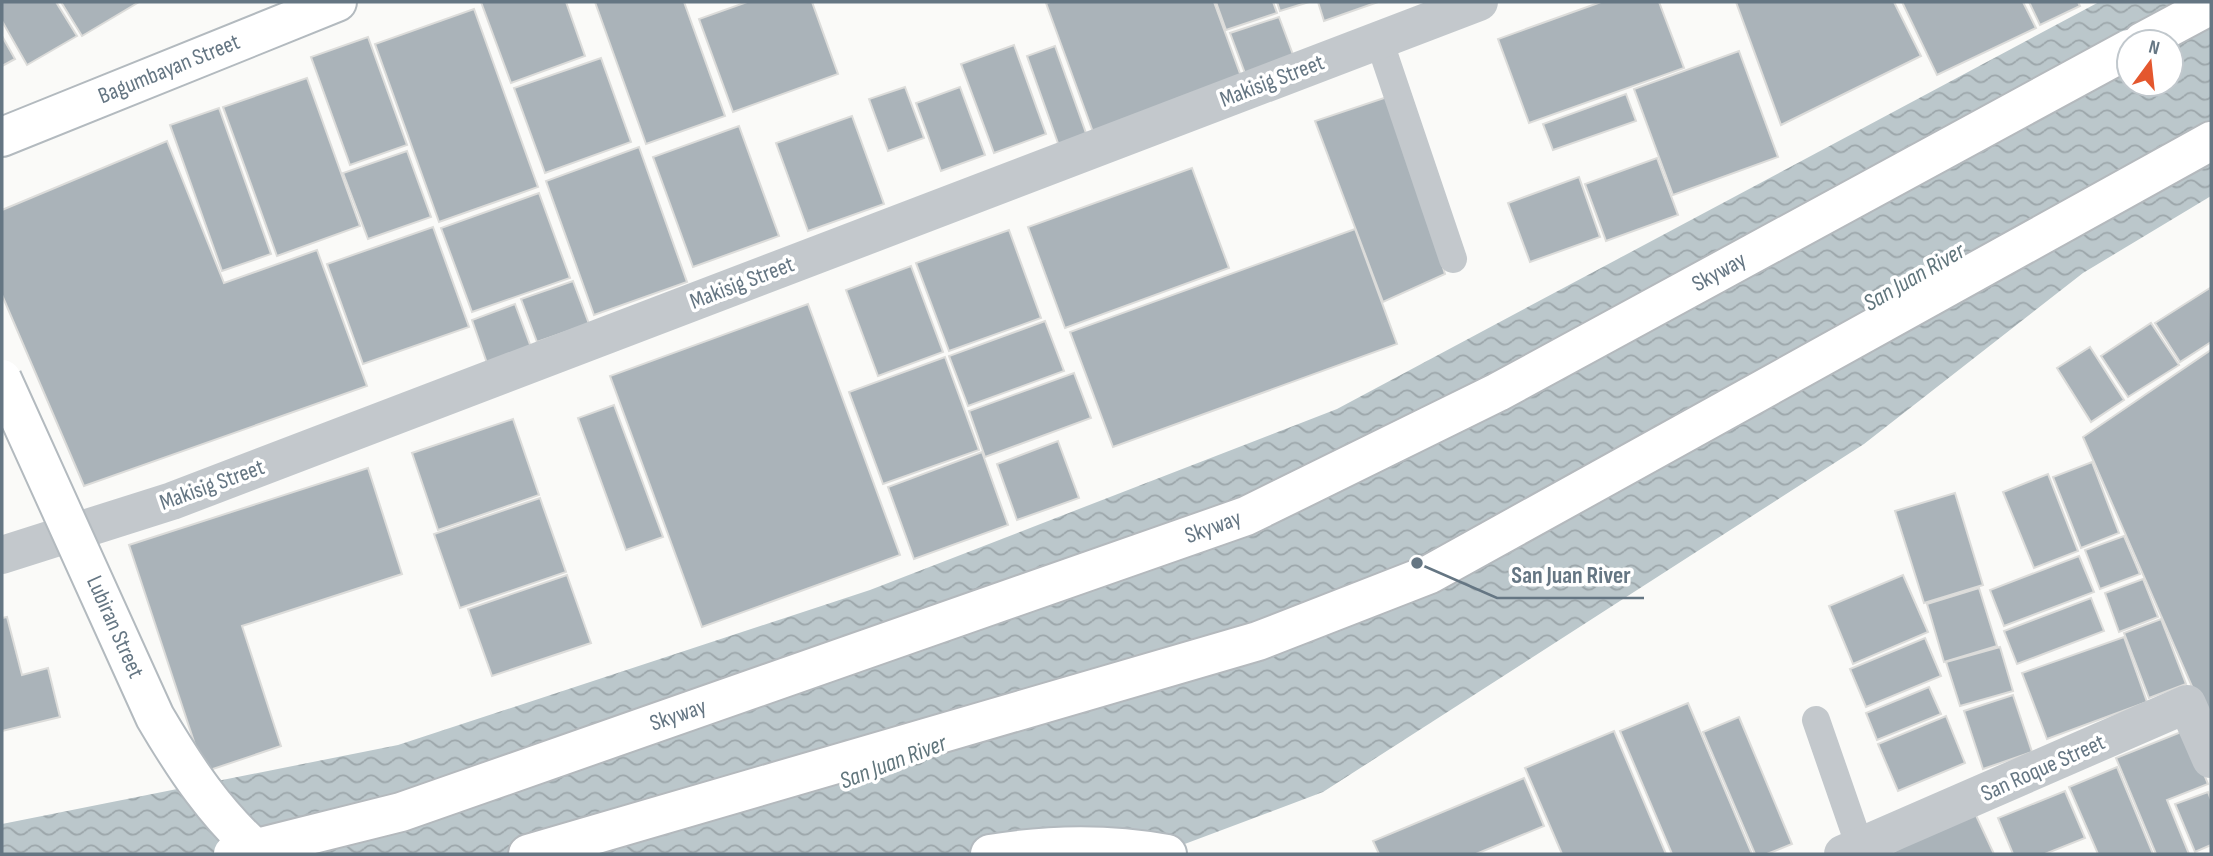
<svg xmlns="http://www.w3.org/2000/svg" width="2213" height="856" viewBox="0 0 2213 856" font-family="'Sofia Sans Condensed',sans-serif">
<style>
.water{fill:url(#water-waves);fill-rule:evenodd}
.building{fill:#aab3b9;stroke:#dcdcda;stroke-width:2}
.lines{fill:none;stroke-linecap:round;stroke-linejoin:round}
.secondary-casing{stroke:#b3babf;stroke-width:42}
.highway-casing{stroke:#b4b9bd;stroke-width:42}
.lane{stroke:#c3c8cc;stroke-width:28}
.street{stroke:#c3c8cc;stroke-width:38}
.secondary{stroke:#fff;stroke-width:38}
.highway{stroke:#fff;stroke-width:38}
.secondary-bridge-casing{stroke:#b3babf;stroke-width:42;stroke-linecap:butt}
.highway-bridge-casing{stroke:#b4b9bd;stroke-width:42;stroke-linecap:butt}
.secondary-bridge{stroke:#fff;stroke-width:38}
.highway-bridge{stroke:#fff;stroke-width:38}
.labels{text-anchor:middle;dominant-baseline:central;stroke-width:7;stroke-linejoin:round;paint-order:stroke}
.street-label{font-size:23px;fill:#657683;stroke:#fff}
.water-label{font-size:24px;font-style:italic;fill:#60757c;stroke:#fff}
.leader{fill:none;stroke:#657683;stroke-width:2.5}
.callout-dot{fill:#657683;stroke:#fff;stroke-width:2.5}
.callout-label{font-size:24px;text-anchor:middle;font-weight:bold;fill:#657683;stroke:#fff;stroke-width:7;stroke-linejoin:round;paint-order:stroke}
</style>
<defs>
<pattern id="water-waves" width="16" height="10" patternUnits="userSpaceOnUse" patternTransform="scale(1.75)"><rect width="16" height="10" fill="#bbc7cb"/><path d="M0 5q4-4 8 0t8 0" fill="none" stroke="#9ca6aa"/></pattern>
</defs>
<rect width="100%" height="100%" fill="#fafaf8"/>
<path class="water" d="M2099 2H2211V196L2083 273 1864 444 1323 792 1158 854H2V824L398 745 870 590 1337 409ZM2129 42H2171V84H2129Z"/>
<g class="building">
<polygon points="2,2 56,2 77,36 27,65 2,21"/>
<polygon points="61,2 139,2 82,36"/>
<polygon points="481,2 566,2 585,56 511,83"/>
<polygon points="595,2 684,2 725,116 646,144"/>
<polygon points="747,2 812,2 838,74 733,112 699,19"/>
<polygon points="1050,2 1214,2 1242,79 1093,132 1046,3"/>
<polygon points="1216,2 1273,2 1277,13 1226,30"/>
<polygon points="1277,2 1309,2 1280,11"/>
<polygon points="1318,2 1378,2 1324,21"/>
<polygon points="1601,2 1659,2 1684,68 1529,123 1498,39"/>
<polygon points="1736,2 1894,2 1921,56 1781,125"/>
<polygon points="1902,2 2023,2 2036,28 1937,75"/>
<polygon points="2029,2 2078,2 2080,6 2040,25"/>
<polygon points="474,9 538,187 439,222 375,44"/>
<polygon points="1279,17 1295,60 1246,76 1230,33"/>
<polygon points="2,36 15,59 2,66"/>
<polygon points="368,37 407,145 350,165 311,57"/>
<polygon points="1014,45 1046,134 994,153 961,64"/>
<polygon points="1055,46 1087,136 1059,146 1027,56"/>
<polygon points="1739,51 1778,157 1673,195 1634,89"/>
<polygon points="601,58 631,142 545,173 514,88"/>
<polygon points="307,78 360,226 277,256 223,107"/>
<polygon points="905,87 924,138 888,151 869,99"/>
<polygon points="960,87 985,155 941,171 916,103"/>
<polygon points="1626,94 1636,121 1553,150 1543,124"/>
<polygon points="1390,96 1445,274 1383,302 1315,121"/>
<polygon points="219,108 271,254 222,271 170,125"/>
<polygon points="852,116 884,204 808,231 776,143"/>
<polygon points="739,126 779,236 693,267 653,157"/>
<polygon points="167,141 224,283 317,250 367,386 84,486 2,295 2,210"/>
<polygon points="639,147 687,282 594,315 546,181"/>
<polygon points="407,151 431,217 368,239 343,173"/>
<polygon points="1657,158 1678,215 1606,241 1585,184"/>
<polygon points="1192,168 1229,268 1065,328 1028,227"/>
<polygon points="1579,177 1600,237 1530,262 1508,203"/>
<polygon points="539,193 570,278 472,312 441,228"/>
<polygon points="433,227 469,327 363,364 327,264"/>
<polygon points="1355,229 1397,344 1113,447 1070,332"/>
<polygon points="1009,230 1041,318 949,351 916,263"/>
<polygon points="911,266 943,352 878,376 846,290"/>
<polygon points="573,281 589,324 537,342 521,299"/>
<polygon points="2210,288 2211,342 2180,362 2155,323"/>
<polygon points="515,304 532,350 488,366 472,320"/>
<polygon points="808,304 900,555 702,627 610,376"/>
<polygon points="1045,321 1064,371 968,406 949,356"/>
<polygon points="2151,323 2179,365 2128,397 2101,356"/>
<polygon points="2090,347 2124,400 2091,422 2057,368"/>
<polygon points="2211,350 2211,730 2083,437"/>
<polygon points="945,357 979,450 883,484 849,392"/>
<polygon points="1074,373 1091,418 985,457 969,411"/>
<polygon points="614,405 663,537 626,550 578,418"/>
<polygon points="513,419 539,495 438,530 412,453"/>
<polygon points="1058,441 1079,498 1017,520 997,464"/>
<polygon points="982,452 1008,525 914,559 888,487"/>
<polygon points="2092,462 2119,533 2081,548 2053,477"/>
<polygon points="368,468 402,574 242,626 281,746 204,772 129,545"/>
<polygon points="2048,474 2078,551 2034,568 2003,492"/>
<polygon points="1955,493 1983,585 1924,603 1895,511"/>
<polygon points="540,498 566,572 460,608 434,534"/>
<polygon points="2124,536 2140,574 2100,589 2085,550"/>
<polygon points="2079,556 2094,592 2004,626 1990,590"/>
<polygon points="567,575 591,643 492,676 468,609"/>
<polygon points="1903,575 1928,632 1853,664 1829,606"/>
<polygon points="2143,579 2158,617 2119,632 2105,593"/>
<polygon points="1979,588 1997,646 1944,662 1927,604"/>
<polygon points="2091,598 2104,631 2017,664 2004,631"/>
<polygon points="7,617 22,675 48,668 60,717 2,731 2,618"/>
<polygon points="2161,619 2186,684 2149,698 2124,633"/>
<polygon points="2124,637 2147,702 2047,739 2022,673"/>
<polygon points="1925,638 1941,676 1866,707 1850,669"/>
<polygon points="2000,647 2013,691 1960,706 1946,662"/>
<polygon points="1929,687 1941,714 1877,740 1866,713"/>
<polygon points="2013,695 2032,752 1983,769 1964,711"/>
<polygon points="1688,703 1752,854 1672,854 1620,731"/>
<polygon points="1946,716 1965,763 1898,791 1878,744"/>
<polygon points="1739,717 1792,844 1767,854 1755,854 1703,732"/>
<polygon points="2186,730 2208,784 2167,800 2189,854 2156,854 2116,758"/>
<polygon points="1614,731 1666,854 1562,854 1525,768"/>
<polygon points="2117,767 2153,854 2098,854 2069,787"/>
<polygon points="1524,778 1544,826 1476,854 1379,854 1373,841"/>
<polygon points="2065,791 2085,838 2045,854 2013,854 1998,818"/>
<polygon points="2208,792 2211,800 2211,845 2195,852 2175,804"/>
<polygon points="1973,809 1994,854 1889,854"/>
</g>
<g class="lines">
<defs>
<g id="secondary">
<polyline points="2,137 337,2"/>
<path d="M990 854C1050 844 1107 843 1167 854"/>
</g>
<g id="highway">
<polyline points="2142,42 2211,5"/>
<polyline points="528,854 1258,641 1430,574 2211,141"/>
</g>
</defs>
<use href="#secondary" class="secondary-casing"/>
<use href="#highway" class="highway-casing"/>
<g class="lane">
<polyline points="1379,40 1453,259"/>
<polyline points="1816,720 1860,847"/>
</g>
<g class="street">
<polyline points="2,555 172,501 1479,2"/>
<polyline points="1843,854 2187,704 2211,759"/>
</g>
<use href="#secondary" class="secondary"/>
<use href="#highway" class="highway"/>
<defs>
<path id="secondary-bridge" d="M2 379 155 717C185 768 216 815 261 854"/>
<polyline id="highway-bridge" points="233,854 401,812 1246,516 1498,392 2129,49"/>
</defs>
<use href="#secondary-bridge" class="secondary-bridge-casing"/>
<use href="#highway-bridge" class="highway-bridge-casing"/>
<use href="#secondary-bridge" class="secondary-bridge"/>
<use href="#highway-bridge" class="highway-bridge"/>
</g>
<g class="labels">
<g class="street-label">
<text transform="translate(169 69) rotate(-22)">Bagumbayan Street</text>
<text transform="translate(1272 81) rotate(-21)">Makisig Street</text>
<text transform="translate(1719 272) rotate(-29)">Skyway</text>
<text transform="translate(742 283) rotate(-21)">Makisig Street</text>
<text transform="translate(212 485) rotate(-20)">Makisig Street</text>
<text transform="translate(1213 527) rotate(-20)">Skyway</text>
<text transform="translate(115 627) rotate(66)">Lubiran Street</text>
<text transform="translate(678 715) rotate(-19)">Skyway</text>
<text transform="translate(2043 768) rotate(-24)">San Roque Street</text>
</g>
<g class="water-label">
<text transform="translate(1914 277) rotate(-30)">San Juan River</text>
<text transform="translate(893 762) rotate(-21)">San Juan River</text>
</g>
</g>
<path class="leader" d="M1417 563L1497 598H1644"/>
<circle class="callout-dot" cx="1417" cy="563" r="7"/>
<g class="callout-label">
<text x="1571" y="583">San Juan River</text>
</g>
<rect width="2213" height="856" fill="none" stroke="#657683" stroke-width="7"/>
<g transform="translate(2150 63) rotate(15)"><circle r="33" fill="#ffffff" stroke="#c1c8cd" stroke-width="2"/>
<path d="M0-5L12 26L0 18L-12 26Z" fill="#e4572e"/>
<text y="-10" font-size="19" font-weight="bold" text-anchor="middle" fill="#657683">N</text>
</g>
</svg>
